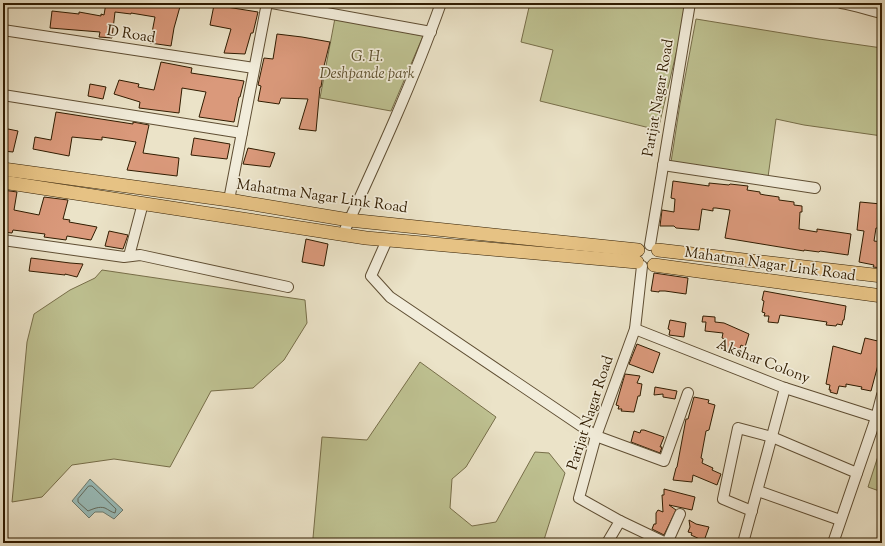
<svg xmlns="http://www.w3.org/2000/svg" width="885" height="546" viewBox="0 0 885 546" font-family="'Sorts Mill Goudy',serif">
<style>
.green{fill:#bec191;stroke:#776e49}
.water{fill:#99bdbb;stroke:#6f7d71}
.lines{fill:none;stroke-linecap:round;stroke-linejoin:round}
.shore{stroke:#646c5e;stroke-width:1}
.building{fill:#da997b;stroke:#301c01}
.minor-casing{stroke:#5f4e33;stroke-width:12}
.major-casing{stroke:#301c01;stroke-width:14}
.minor{stroke:#f2eddb;stroke-width:10}
.major{stroke:#e6c284;stroke-width:13}
.labels{text-anchor:middle;dominant-baseline:central;stroke-width:3.5;stroke-linejoin:round;paint-order:stroke}
.street-label{font-size:15px;fill:#301c01;stroke:#f2eddb}
.park-label{font-size:15px;font-style:italic;fill:#5b4e2c;stroke:#f2eddb}
</style>
<rect width="100%" height="100%" fill="#ebe3c8"/>
<filter id="stains"><feTurbulence type="fractalNoise" baseFrequency=".005" numOctaves="4"/><feColorMatrix values="0 0 0 0 .2 0 0 0 0 .09 0 0 0 0 .02 0 0 0 .5 -.17"/></filter>
<radialGradient id="worn" r=".72"><stop offset=".6" stop-color="#630" stop-opacity="0"/><stop offset="1" stop-color="#630" stop-opacity=".3"/></radialGradient>
<g class="green">
<polygon points="530,3 688,3 658,130 540,101 553,50 521,42"/>
<polygon points="335,18 423,36 391,111 320,98"/>
<polygon points="696,19 819,39 882,48 882,136 804,125 776,119 768,177 671,162 680,104"/>
<polygon points="102,270 305,300 307,323 284,360 253,388 211,391 170,467 114,459 72,465 42,497 12,502 27,342 34,314 70,290 95,278"/>
<polygon points="420,362 496,417 466,467 452,479 450,508 472,526 496,522 535,452 549,453 565,473 543,543 310,543 313,538 322,437 367,440"/>
<polygon points="880,450 882,451 882,492 868,487"/>
</g>
<polygon class="water" points="90,479 123,510 114,519 103,512 95,512 89,518 72,501"/>
<g class="lines">
<path class="shore" d="M89 486H92L116 509 115 513C111 512 109 510 105 508 99 506 93 509 88 511L78 502V499Z"/>
</g>
<g class="building">
<polygon points="106,3 181,3 174,28 171,46 150,43 155,17 131,13 131,14 115,12 112,38 99,37 100,32 50,28 52,11 79,14 79,12 101,16 101,14 104,15"/>
<polygon points="214,5 258,12 253,33 251,33 245,54 224,53 231,29 210,25"/>
<polygon points="277,34 302,37 330,42 322,74 323,74 321,87 320,87 316,131 299,129 308,99 281,98 279,104 258,101 261,86 258,85 264,58 273,59"/>
<polygon points="161,62 192,68 191,73 244,81 240,97 239,97 234,122 199,117 206,92 182,88 179,113 139,108 140,102 114,94 119,80 139,84 138,87 154,90"/>
<polygon points="90,84 106,87 103,99 88,96"/>
<polygon points="56,112 133,124 133,122 149,125 143,153 179,158 177,176 127,170 136,142 102,137 102,140 72,137 69,156 33,149 35,137 51,140"/>
<polygon points="3,128 18,131 13,152 3,151"/>
<polygon points="194,138 230,144 227,159 191,155"/>
<polygon points="248,148 275,153 270,167 243,164"/>
<polygon points="673,181 709,186 709,183 729,185 730,184 748,186 747,190 760,192 760,194 765,195 779,197 779,200 794,202 794,205 802,206 802,212 800,212 799,229 817,232 817,229 851,234 848,255 820,251 819,252 804,250 804,251 725,238 730,210 716,208 713,208 713,211 702,209 699,230 676,228 674,226 660,226 662,210 674,212 675,199 671,198"/>
<polygon points="3,190 17,192 14,210 39,215 44,197 68,200 63,219 70,220 69,222 97,227 91,240 67,236 66,240 44,237 45,234 13,230 12,233 3,232"/>
<polygon points="860,202 881,204 880,207 882,207 882,215 879,215 878,228 876,228 874,241 882,242 882,268 873,267 874,265 859,262 864,231 857,230"/>
<polygon points="109,231 128,235 123,249 105,246"/>
<polygon points="306,239 328,244 324,266 302,262"/>
<polygon points="31,258 70,263 83,264 77,277 65,274 65,275 29,271"/>
<polygon points="654,273 688,278 686,294 665,291 659,291 659,292 651,291"/>
<polygon points="764,291 846,306 844,320 843,320 842,325 837,324 836,326 826,325 827,322 780,315 778,323 768,322 769,316 764,316 765,313 762,312 764,301 762,300"/>
<polygon points="703,316 715,317 715,322 724,323 749,334 745,347 741,345 739,351 733,349 732,352 721,348 725,339 722,338 723,333 705,331 706,322 702,322"/>
<polygon points="670,320 686,323 684,337 669,335 670,330 668,329"/>
<polygon points="865,338 882,342 882,350 871,391 861,389 862,387 846,384 846,387 839,386 837,394 830,392 831,390 829,390 830,385 826,384 833,346 861,354"/>
<polygon points="637,344 660,353 653,373 629,364"/>
<polygon points="625,374 640,376 637,383 642,384 640,396 638,396 634,412 621,411 622,409 618,409 619,406 616,405"/>
<polygon points="655,387 677,391 675,399 663,397 663,394 654,395"/>
<polygon points="694,397 709,400 708,403 715,405 709,430 706,431 701,458 703,459 702,463 713,468 712,470 721,474 717,485 693,475 692,482 673,480 676,468 677,467 686,419 688,419"/>
<polygon points="641,430 644,430 664,437 660,447 662,447 660,453 631,442 634,431 640,433"/>
<polygon points="664,489 695,497 692,510 669,505 676,510 664,535 652,529 654,524 656,524 656,513 658,510 663,512 662,495 664,495"/>
<polygon points="689,520 696,524 709,527 704,541 691,535 692,533 688,532 690,527"/>
</g>
<g class="lines">
<defs>
<g id="minor">
<polyline points="272,3 431,32"/>
<path d="M841 3C855 5 868 10 882 13"/>
<polyline points="3,30 254,68"/>
<polyline points="3,95 242,133"/>
<polyline points="663,165 815,188"/>
<polyline points="229,200 267,3"/>
<path d="M343 234C378 158 413 82 441 3"/>
<polyline points="3,240 124,257 140,255 288,287"/>
<polyline points="387,240 371,276 390,297 596,436 664,461 688,393"/>
<polyline points="650,245 690,3"/>
<polyline points="129,256 143,203"/>
<polyline points="635,329 782,387 882,419"/>
<polyline points="758,491 840,520"/>
<polyline points="752,511 723,499 738,428 772,437 857,473"/>
<polyline points="620,521 666,543"/>
<polyline points="607,543 620,521 579,498 596,436 635,329 642,266"/>
<polyline points="667,543 680,514"/>
<polyline points="743,543 785,388"/>
<polyline points="833,543 876,418 882,395"/>
</g>
<g id="major">
<polyline points="3,169 229,200 349,220 638,250"/>
<polyline points="3,182 366,238 637,262"/>
<polyline points="658,250 882,276"/>
<polyline points="654,265 882,296"/>
</g>
</defs>
<use href="#minor" class="minor-casing"/>
<use href="#major" class="major-casing"/>
<use href="#minor" class="minor"/>
<use href="#major" class="major"/>
</g>
<g class="labels">
<g class="street-label">
<text transform="translate(131 35) rotate(9)">D Road</text>
<text transform="translate(659 98) rotate(-80)">Parijat Nagar Road</text>
<text transform="translate(322 197) rotate(8)">Mahatma Nagar Link Road</text>
<text transform="translate(770 265) rotate(8)">Mahatma Nagar Link Road</text>
<text transform="translate(763 362) rotate(21)">Akshar Colony</text>
<text transform="translate(591 413) rotate(-72)">Parijat Nagar Road</text>
</g>
<g class="park-label">
<text x="367" y="57">G. H.<tspan x="367" dy="17">Deshpande park</tspan></text>
</g>
</g>
<rect width="885" height="546" fill="none" stroke="#ebe3c8" stroke-width="16"/>
<rect x="4" y="4" width="877" height="538" fill="none" stroke="#301c01" stroke-width="2"/>
<rect x="8" y="8" width="869" height="530" fill="none" stroke="#301c01"/>
<rect width="100%" height="100%" filter="url(#stains)"/>
<rect width="100%" height="100%" fill="url(#worn)"/>
</svg>
